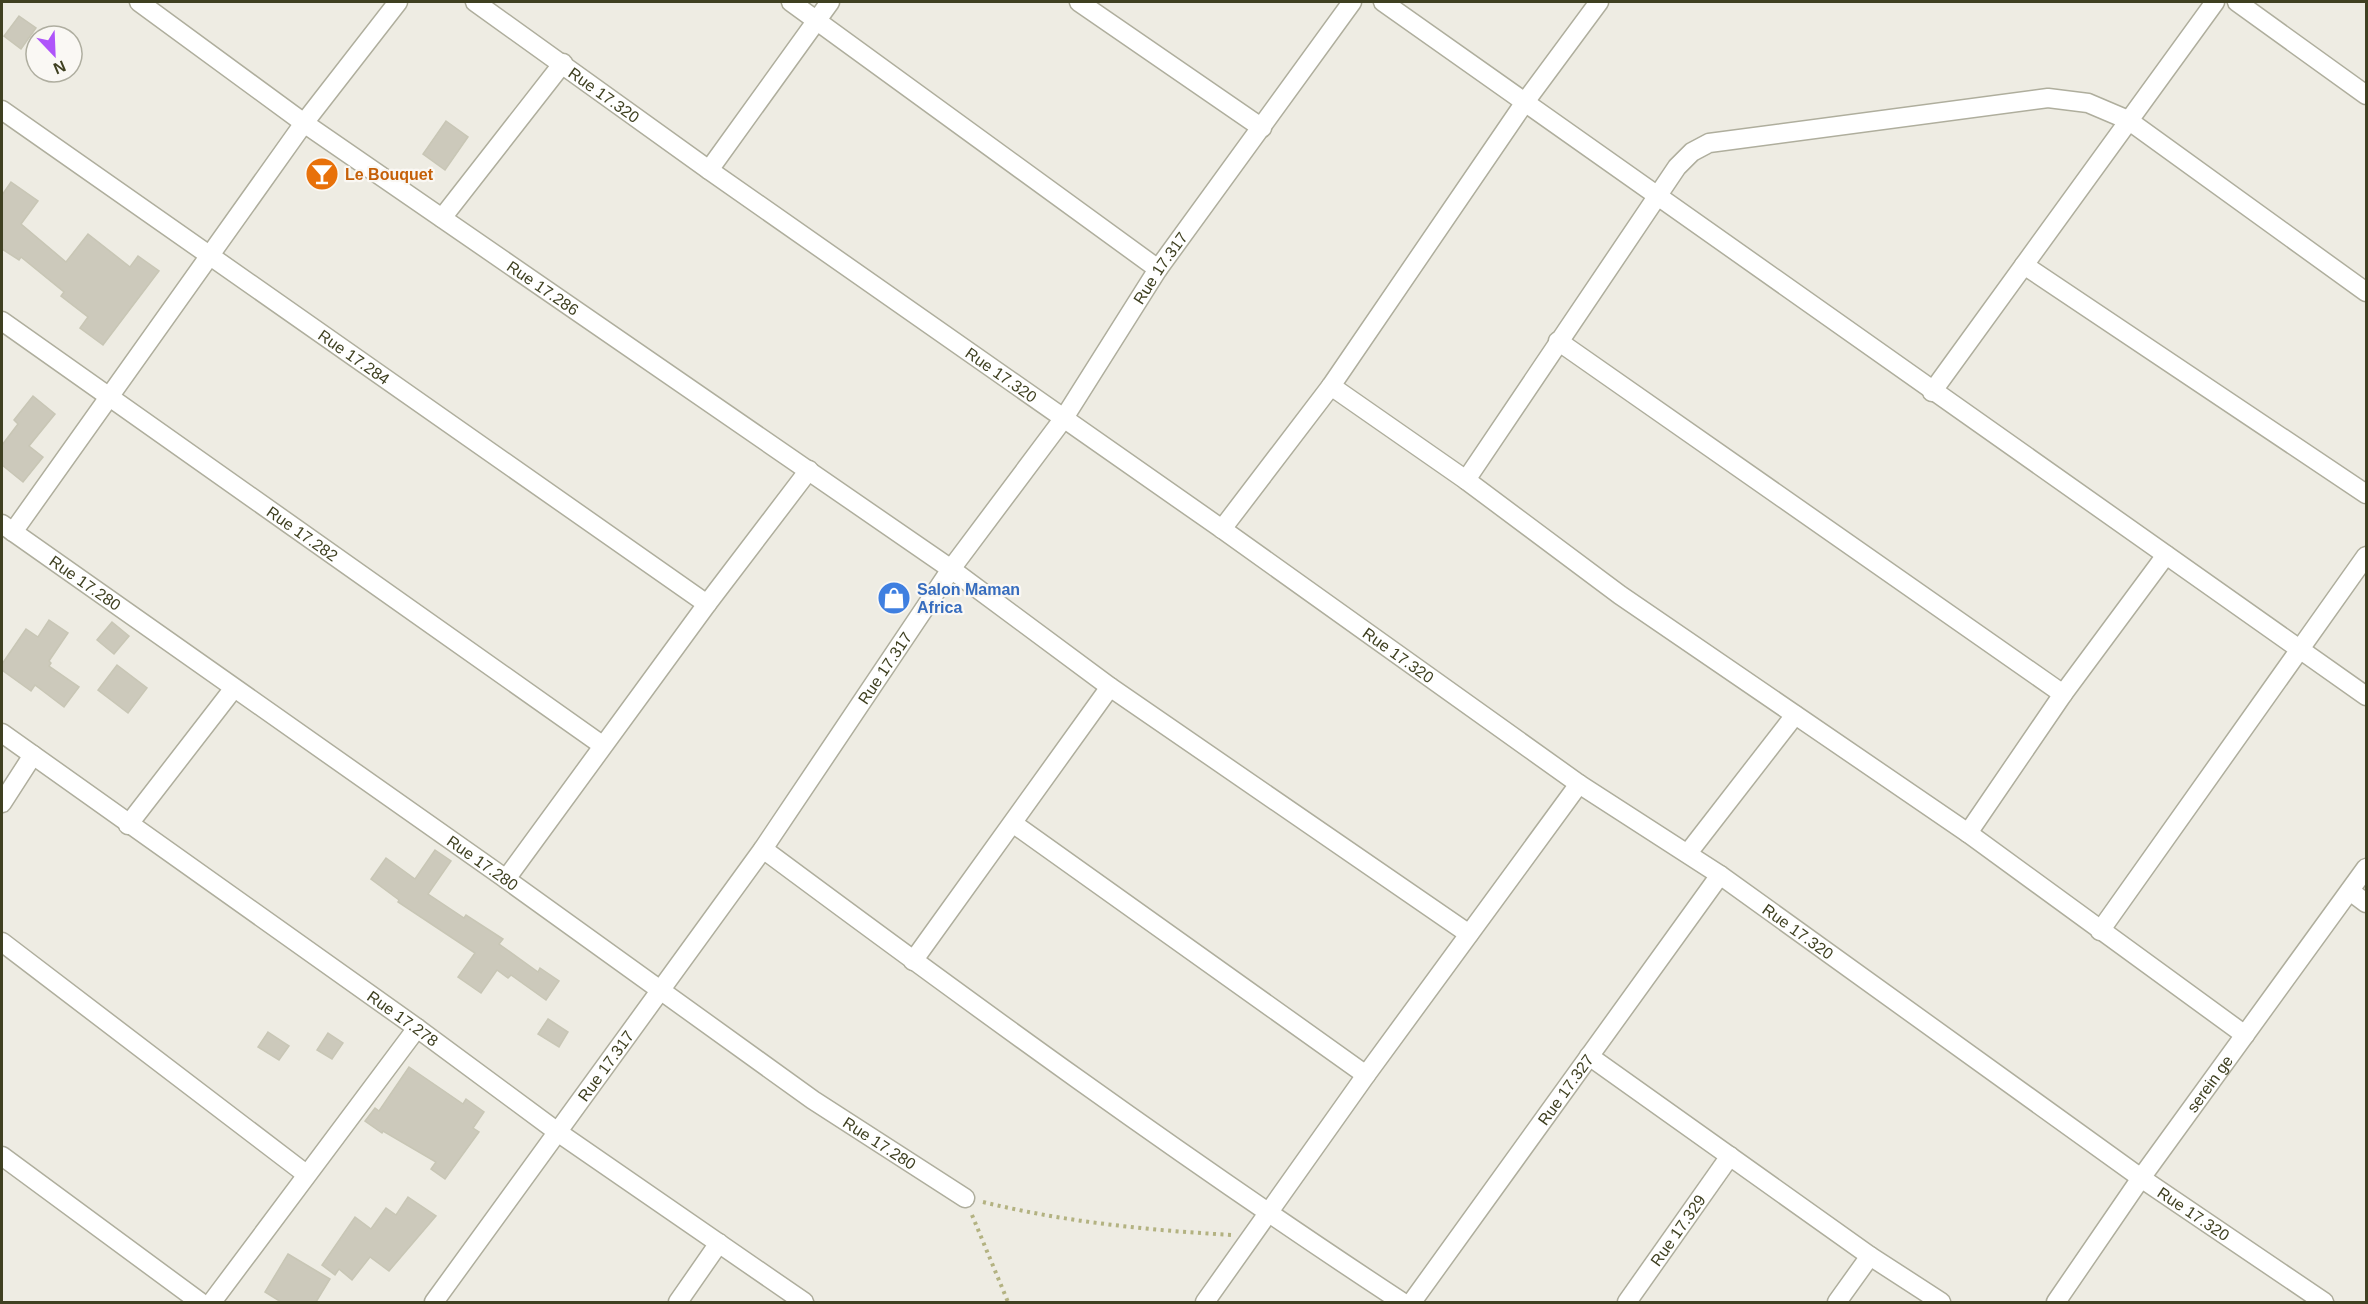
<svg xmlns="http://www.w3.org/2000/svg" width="2368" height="1304" viewBox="0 0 2368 1304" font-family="Helvetica,sans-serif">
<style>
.building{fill:#ccc9bb;stroke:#c8c6b5;stroke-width:1.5}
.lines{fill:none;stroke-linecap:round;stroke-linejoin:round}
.minor-casing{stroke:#afae9d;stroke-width:21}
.path{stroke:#b3b281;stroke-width:4;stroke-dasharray:3 4.5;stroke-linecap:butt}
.minor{stroke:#fff;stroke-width:18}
.labels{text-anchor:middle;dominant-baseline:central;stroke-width:4.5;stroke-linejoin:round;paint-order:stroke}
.street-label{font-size:16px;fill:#3f4021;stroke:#faf8f4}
.food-label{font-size:16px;font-weight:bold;fill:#c56008;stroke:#faf8f4;text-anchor:start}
.shop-label{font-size:16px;font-weight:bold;fill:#366cbe;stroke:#faf8f4;text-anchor:start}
</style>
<rect width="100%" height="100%" fill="#eeece3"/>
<g class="building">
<polygon points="19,16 36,28 21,49 4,36"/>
<polygon points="446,121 468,137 445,170 423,154"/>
<polygon points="11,182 38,201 21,224 66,262 88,234 130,267 138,256 159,271 103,345 80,328 88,317 61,296 64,292 21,257 19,260 2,249 2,195"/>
<polygon points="33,396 55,414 29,446 43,457 23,482 2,465 2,445 18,424 14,420"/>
<polygon points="49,620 68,633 49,661 51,663 49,666 79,687 64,707 35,685 31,691 2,670 2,664 26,629 38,637"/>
<polygon points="112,622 129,636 114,654 97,640"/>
<polygon points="117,665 147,688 128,713 98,690"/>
<polygon points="435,850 451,861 428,894 464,918 466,915 503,939 499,944 538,972 540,968 559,981 546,1000 511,975 508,978 497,970 481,993 458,977 475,953 398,902 399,900 371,879 386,858 415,879"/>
<polygon points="548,1019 568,1032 559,1047 538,1034"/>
<polygon points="268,1032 289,1046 279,1060 258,1047"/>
<polygon points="328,1033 343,1043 332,1059 317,1050"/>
<polygon points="409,1067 463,1104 466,1099 484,1112 473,1128 479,1132 445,1179 431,1169 436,1162 383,1131 382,1133 365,1121 375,1108 379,1111"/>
<polygon points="408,1197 436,1216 389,1271 370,1257 352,1280 339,1269 335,1275 322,1265 355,1217 371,1229 386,1208 396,1215"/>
<polygon points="288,1254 330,1279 316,1302 281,1302 265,1292"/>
</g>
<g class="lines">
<defs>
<g id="minor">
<path id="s1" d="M139 2 304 123 951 569 1110 687 1469 934"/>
<path id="s2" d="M475 2 709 170 1222 529 1579 784 1720 875 2141 1178 2324 1302"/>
<polyline points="791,2 1158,269"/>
<polyline points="1079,2 1262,128"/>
<polyline points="1383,2 2366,696"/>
<polyline points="2237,2 2366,95"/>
<path id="s3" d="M2 110 707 604"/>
<polyline points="709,170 830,2"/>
<polyline points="442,218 563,63"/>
<polyline points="2024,265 2366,494"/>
<path id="s4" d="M2 321 602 745"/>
<polyline points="1558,341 2063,694"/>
<polyline points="1331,386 1466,480 1620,595 1968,833 2245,1035"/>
<polyline points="1932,392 2215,2"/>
<polyline points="1466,480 1677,167 1692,152 1709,143 2048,98 2088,103 2128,120 2366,292"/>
<path id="s5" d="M2 524 506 879 813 1100 965 1198"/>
<polyline points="1222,529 1331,386 1525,102 1599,2"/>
<polyline points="13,532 304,123 398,2"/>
<path id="s6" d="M2 733 417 1028 559 1133 804 1302"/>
<polyline points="2,803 33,755"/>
<polyline points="1014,824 1366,1075"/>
<polyline points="128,825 234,688"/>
<polyline points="1968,833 2063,694 2166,555"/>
<path d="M763 849C973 1005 1184 1159 1402 1302"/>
<polyline points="1688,853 1795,715"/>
<polyline points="506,879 707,604 809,470"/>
<polyline points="2350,891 2366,903"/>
<polyline points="2100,931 2366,556"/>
<polyline points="2,942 306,1174"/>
<polyline points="913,961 1110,687"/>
<polyline points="1589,1056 1870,1256 1941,1302"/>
<polyline points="2,1156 200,1302"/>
<polyline points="212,1302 417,1028"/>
<path id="s7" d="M434 1302 763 849 951 569 1064 418 1158 269 1352 2"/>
<polyline points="678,1302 719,1243"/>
<polyline points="1205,1302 1366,1075 1579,784"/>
<path id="s8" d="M1412 1302 1720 875"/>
<path id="s9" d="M1627 1302 1730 1156"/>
<polyline points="1837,1302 1870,1256"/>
<path id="s10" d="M2056 1302 2141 1178 2366 868"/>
</g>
</defs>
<use href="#minor" class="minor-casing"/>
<g class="path">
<path d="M983 1202C1065 1222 1147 1230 1231 1235"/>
<polyline points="972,1215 1008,1302"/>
</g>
<use href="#minor" class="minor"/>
</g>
<defs>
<symbol id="bar-disc" viewBox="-11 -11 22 22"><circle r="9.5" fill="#e8710a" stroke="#faf8f4"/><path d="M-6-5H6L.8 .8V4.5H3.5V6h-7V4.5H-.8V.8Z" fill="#fff"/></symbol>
<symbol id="shop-disc" viewBox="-11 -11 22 22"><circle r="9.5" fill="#3f7fe0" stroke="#faf8f4"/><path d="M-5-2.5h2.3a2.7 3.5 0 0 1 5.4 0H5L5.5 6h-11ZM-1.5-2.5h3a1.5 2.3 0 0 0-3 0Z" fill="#fff"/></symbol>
</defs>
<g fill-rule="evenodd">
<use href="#bar-disc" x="303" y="155" width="38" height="38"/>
<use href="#shop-disc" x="875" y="579" width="38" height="38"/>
</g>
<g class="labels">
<g class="street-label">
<text stroke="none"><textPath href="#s2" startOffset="159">Rue 17.320</textPath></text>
<text stroke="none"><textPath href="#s7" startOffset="1264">Rue 17.317</textPath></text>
<text stroke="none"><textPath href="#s1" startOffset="495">Rue 17.286</textPath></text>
<text stroke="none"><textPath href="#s3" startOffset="430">Rue 17.284</textPath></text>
<text stroke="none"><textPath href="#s2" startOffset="645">Rue 17.320</textPath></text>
<text stroke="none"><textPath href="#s4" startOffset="368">Rue 17.282</textPath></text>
<text stroke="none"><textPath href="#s5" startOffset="102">Rue 17.280</textPath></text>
<text stroke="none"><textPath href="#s2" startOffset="1131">Rue 17.320</textPath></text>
<text stroke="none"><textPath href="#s7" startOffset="778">Rue 17.317</textPath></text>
<text stroke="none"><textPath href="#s5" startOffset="588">Rue 17.280</textPath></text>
<text stroke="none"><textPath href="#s2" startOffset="1617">Rue 17.320</textPath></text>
<text stroke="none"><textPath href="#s6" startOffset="492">Rue 17.278</textPath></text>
<text stroke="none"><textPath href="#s7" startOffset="292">Rue 17.317</textPath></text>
<text stroke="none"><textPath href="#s10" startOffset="267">serein ge</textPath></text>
<text stroke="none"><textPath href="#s8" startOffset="262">Rue 17.327</textPath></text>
<text stroke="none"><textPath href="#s5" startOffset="1074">Rue 17.280</textPath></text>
<text stroke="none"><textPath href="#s2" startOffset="2103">Rue 17.320</textPath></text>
<text stroke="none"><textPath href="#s9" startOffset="88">Rue 17.329</textPath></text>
</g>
<g class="food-label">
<text x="345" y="174">Le Bouquet</text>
</g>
<g class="shop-label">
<text x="917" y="589">Salon Maman<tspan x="917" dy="18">Africa</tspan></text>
</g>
</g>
<rect width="2368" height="1304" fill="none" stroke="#3f4021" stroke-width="6"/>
<g transform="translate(54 54) rotate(157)"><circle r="28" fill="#faf8f4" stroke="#afaea0" stroke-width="1.5"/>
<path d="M0-4.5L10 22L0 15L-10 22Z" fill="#af54fa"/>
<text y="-9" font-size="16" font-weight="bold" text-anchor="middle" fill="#3f4021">N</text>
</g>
</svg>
